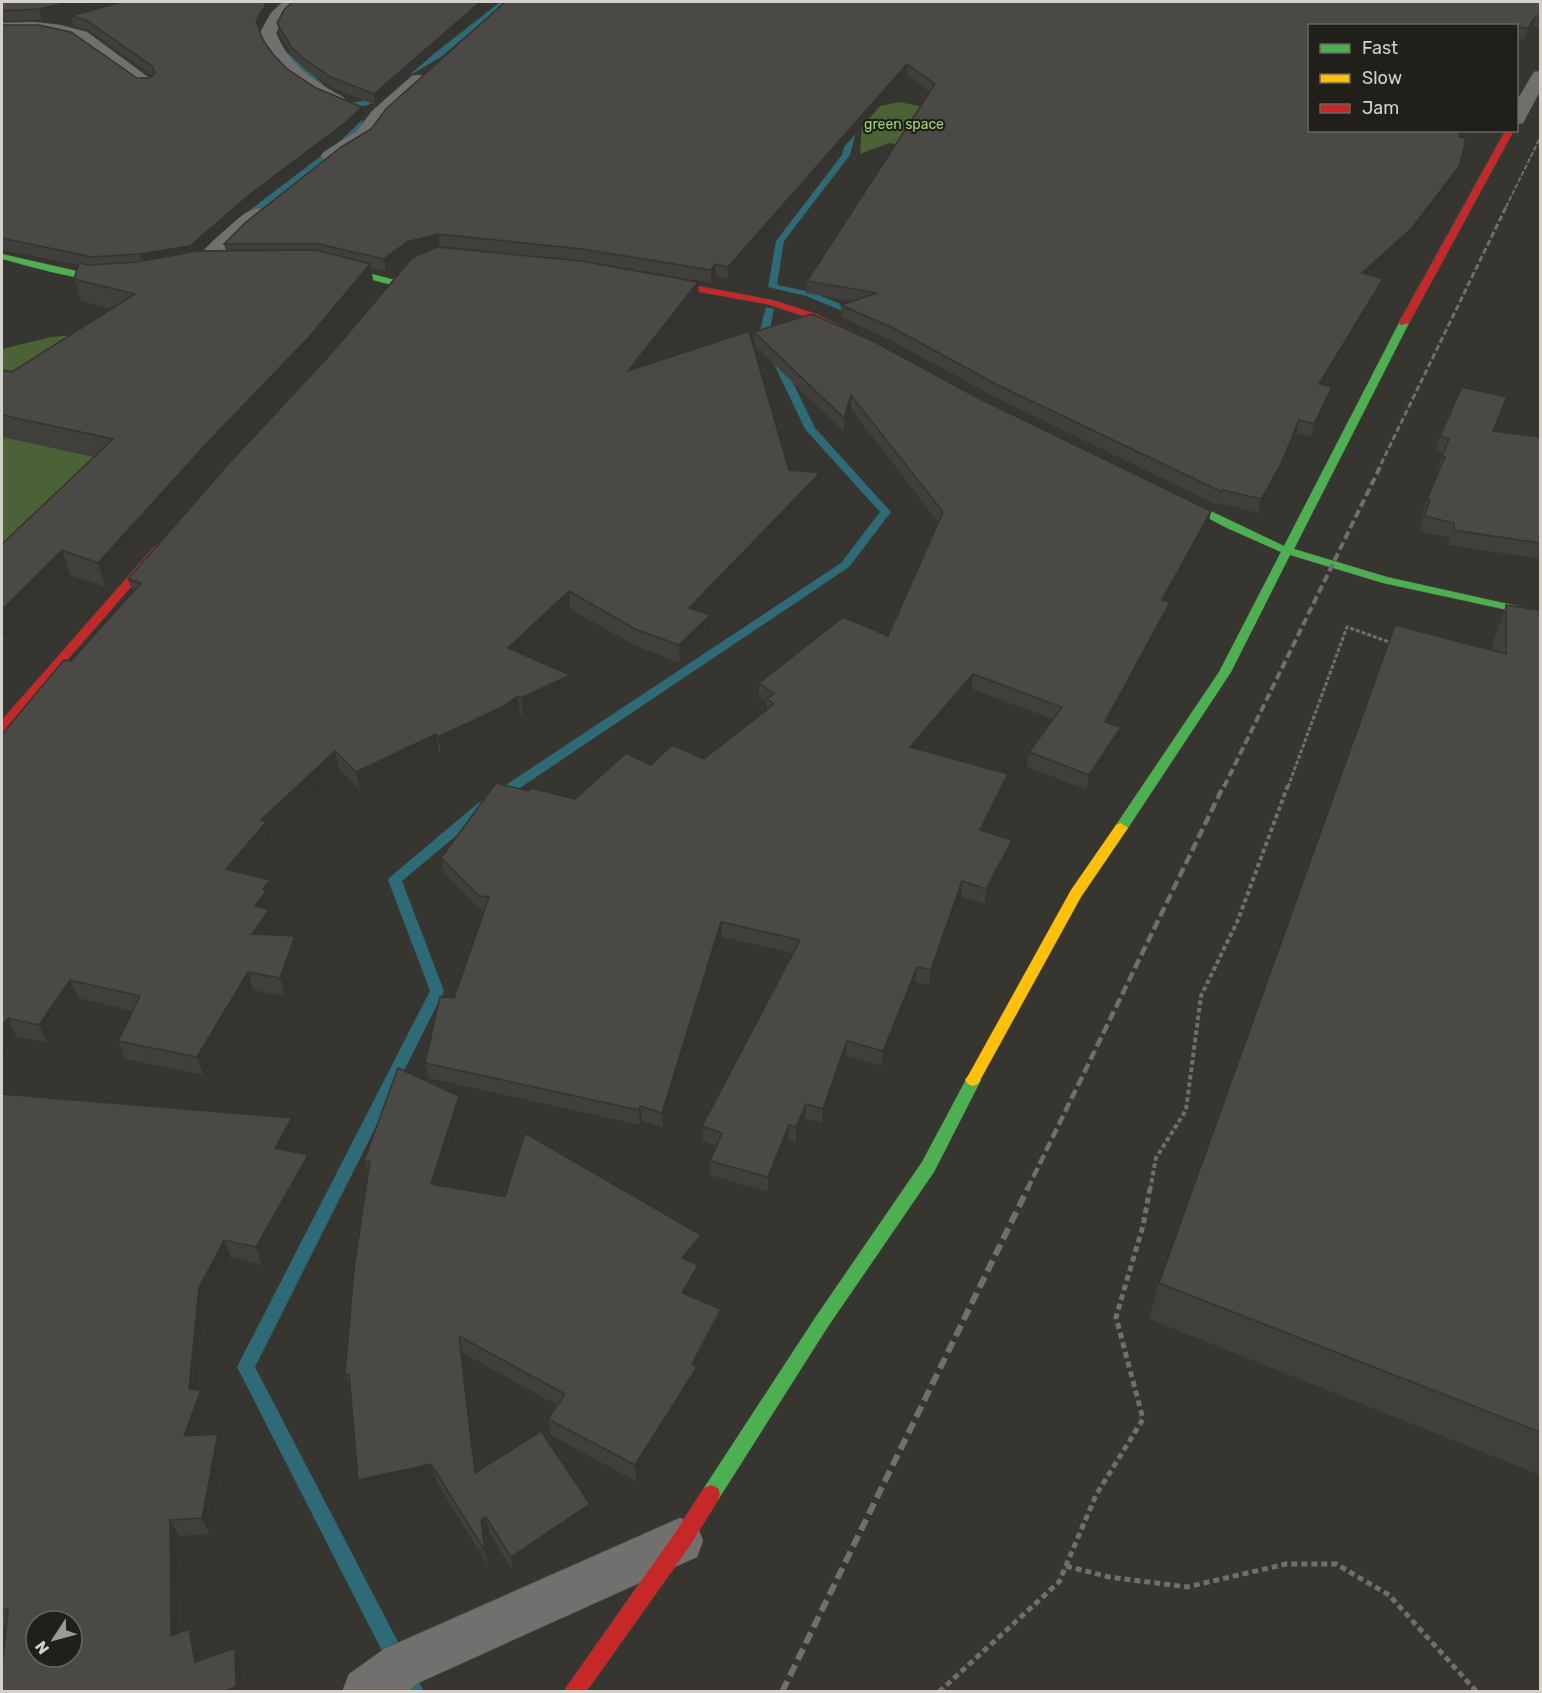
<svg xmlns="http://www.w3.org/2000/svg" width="1542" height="1693" viewBox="0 0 1542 1693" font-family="Rubik,sans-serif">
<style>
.green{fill:#4a6235}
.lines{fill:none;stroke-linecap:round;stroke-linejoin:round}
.stream{fill:#2e6b76;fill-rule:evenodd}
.street-casing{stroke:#51504d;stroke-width:1}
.fast-casing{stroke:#51504d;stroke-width:1}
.slow-casing{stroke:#51504d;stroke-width:1}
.jam-casing{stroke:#51504d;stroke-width:1}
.path-far2{stroke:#706f6c;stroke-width:3;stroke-dasharray:4 2;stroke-linecap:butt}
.path-far1{stroke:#706f6c;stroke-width:4;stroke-dasharray:4.5 3;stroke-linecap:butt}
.path{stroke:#706f6c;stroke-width:5;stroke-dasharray:6 4;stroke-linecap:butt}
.street{fill:#72706f;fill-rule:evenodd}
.fast{fill:#4caf50;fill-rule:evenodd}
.slow{fill:#ffc107;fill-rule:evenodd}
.jam{fill:#c62828;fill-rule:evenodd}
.rail-far4{stroke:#716f6c;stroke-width:2;stroke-dasharray:5 2;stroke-linecap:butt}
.rail-far3{stroke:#716f6c;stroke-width:3;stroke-dasharray:6 3;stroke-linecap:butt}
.rail-far2{stroke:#716f6c;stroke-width:4;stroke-dasharray:8 4;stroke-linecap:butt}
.rail-far1{stroke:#716f6c;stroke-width:4.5;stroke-dasharray:10 4.5;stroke-linecap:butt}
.rail{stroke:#716f6c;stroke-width:6;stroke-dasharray:12 6;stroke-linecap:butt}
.wall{fill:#403f3b}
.shaded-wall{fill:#343330}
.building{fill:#4a4945;stroke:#343330;stroke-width:1.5;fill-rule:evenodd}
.labels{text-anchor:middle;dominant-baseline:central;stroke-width:4.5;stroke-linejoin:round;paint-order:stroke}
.far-park-label{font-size:14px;fill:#9ed770;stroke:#201f1a}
</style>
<rect width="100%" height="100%" fill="#363530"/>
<g class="green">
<polygon points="899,102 949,112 915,148 889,143 860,154 863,110"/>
<polygon points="75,335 156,413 2,595 2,349 51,337"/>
</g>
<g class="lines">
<g class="stream">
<polygon points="500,2 506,2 441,57 412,74 406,74 406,70 435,53"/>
<polygon points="282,53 288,53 323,84 323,88 317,88 282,57"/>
<path d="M382 90 389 92C375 105 354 113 336 102L340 100C357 105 368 101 382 90Z"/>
<polygon points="344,110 350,110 362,117 363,129 344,147 243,224 237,224 237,220 338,143 356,126 355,120 344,114"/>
<polygon points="851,122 858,124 850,155 784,241 777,285 811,292 860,312 860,316 857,317 806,296 768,287 776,241 842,155"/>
<polygon points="494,247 537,255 541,258 537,261 491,252 490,250"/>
<polygon points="766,307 774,309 769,333 815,428 891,512 849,567 487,810 402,881 444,991 255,1367 424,1692 403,1692 237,1367 430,991 388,880 390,877 477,804 841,563 880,512 805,429 759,333"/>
</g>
<defs>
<g id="street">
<path d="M283 2H300L284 19 276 33C288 64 315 82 343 97L346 101 343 105C314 112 269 58 260 33L271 13Z"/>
<path d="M33 22 60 25 87 32 156 83 153 87H141L75 40C50 31 27 33 2 33V23Z"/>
<polygon points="1540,71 1540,91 1523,123 1516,124 1516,102 1534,72"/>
<polygon points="418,75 424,76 427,80 424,84 386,119 372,138 338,160 324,160 321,156 324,152 358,130 372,111 412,76"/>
<path d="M258 208 265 210 268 214 265 218 210 270 202 271 194 270 191 265 194 260C212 244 234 214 258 208Z"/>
<polygon points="680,1518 697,1525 703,1541 697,1557 418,1683 408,1692 342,1692 349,1674 384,1649"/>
</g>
<g id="fast">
<path d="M2 254 94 275 121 274 125 277C107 290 26 265 2 259Z"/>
<polygon points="330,263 395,280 396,282 392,285 327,268 327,264"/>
<polygon points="1404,320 1409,323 1294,549 1387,577 1540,611 1540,617 1383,583 1290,555 1231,672 1126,831 1116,831 1114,828 1116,825 1219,672 1281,552 1227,528 1166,496 1167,494 1175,494 1284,546 1399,323"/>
<polygon points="973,1074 978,1076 981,1080 934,1172 827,1328 718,1500 711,1503 704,1500 702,1494 704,1488 815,1318 922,1162 968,1076"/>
</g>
<polygon id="slow" points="1121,823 1128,828 1081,897 978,1084 973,1086 968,1084 965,1080 968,1076 1071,890 1116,825"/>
<g id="jam">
<polygon points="1506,130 1514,130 1409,323 1401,325 1399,323"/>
<polygon points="654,278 772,300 816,314 855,333 847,335 810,318 767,304 651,283 650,281"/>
<polygon points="159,545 165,548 163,550 6,730 2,731 2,720 155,546"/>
<polygon points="711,1485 718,1488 720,1494 718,1500 689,1547 586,1692 563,1692 675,1533 704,1488"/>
</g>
</defs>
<use href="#street" class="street-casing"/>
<use href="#fast" class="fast-casing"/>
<use href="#slow" class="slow-casing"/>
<use href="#jam" class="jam-casing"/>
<polyline class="path-far2" points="1288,787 1347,627 1392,643"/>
<polyline class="path-far1" points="1150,1190 1156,1158 1186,1110 1201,996 1238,920 1288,785"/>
<g class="path">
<polyline points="1066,1566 1109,1577 1187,1587 1286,1564 1336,1564 1389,1595 1477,1692"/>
<polyline points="939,1692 1059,1582 1096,1495 1143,1419 1116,1317 1143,1226 1150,1188"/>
</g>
<use href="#street" class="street"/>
<use href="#fast" class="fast"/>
<use href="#slow" class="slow"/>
<use href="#jam" class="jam"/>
<polyline class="rail-far4" points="1506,207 1540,138"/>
<polyline class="rail-far3" points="1381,464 1507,205"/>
<polyline class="rail-far2" points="1224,787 1382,463"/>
<polyline class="rail-far1" points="1027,1190 1224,785"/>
<polyline class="rail" points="782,1692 1028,1188"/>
</g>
<g class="wall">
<polygon points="2,2 110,2 42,20 2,21"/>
<polygon points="292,2 493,2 375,105 333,88 306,70 294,59 279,33 277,23"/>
<polygon points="1540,2 1540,27 1533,26 1525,39 1516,38 1516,26 1310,26 1310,130 1462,130 1459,137 1456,177 1409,240 1370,276 1383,279 1379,291 1323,385 1332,387 1329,400 1311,437 1296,433 1278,477 1258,513 1221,503 1219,506 997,398 892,341 841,317 841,305 853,301 806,293 807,281 930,92 907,75 728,279 716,276 711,283 583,261 439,246 409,254 386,272 371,268 374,286 313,360 213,466 106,587 70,575 5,640 2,640 2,544 94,457 2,437 2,370 12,372 112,309 81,301 74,279 78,265 2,250 2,25 137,78 150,78 153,76 88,30 74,26 71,16 269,12 259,30 263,40 273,54 286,68 316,88 364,118 348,133 251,207 201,251 226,251 224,244 371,129 386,109"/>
<polygon points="698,282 699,298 647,365 789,470 819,491 703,612 711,633 680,663 636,646 570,609 523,654 570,675 572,692 523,716 520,714 506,724 442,755 439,752 360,790 339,769 270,834 272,839 243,873 275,898 271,904 272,908 270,911 275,928 270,935 300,955 285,996 253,990 203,1075 125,1059 118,1041 132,1011 78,998 47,1043 16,1036 2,1057 2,734 71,661 133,593 128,579"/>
<polygon points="754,332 978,398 1211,511 1208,525 1166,601 1167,617 1109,723 1119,742 1087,790 1027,767 1029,752 1053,719 972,689 919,749 1008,774 1006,789 985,832 1010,855 985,904 961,896 929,985 915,982 882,1066 846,1056 822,1123 805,1119 796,1142 788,1140 768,1192 710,1175 710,1161 717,1146 703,1141 702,1126 793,953 722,937 663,1128 642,1121 640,1125 428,1078 425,1063 454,998 484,911 482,911 444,873 441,858 528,791 575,799 651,765 704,759 767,710 767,703 759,697 759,683 888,636 938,522 851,409 844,432 755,346"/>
<polygon points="1507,397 1494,431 1540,437 1540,559 1449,545 1450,538 1419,531 1424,514 1422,514 1427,499 1439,471 1437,471 1443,453 1435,451 1440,436"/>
<polygon points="1506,605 1540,610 1540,1475 1149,1319 1159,1283 1493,650 1493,642"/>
<polygon points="2,1094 292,1118 297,1136 289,1151 314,1173 262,1265 231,1257 206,1306 198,1390 201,1390 208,1407 198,1435 225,1451 210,1534 179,1536 180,1633 198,1644 201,1660 243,1663 244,1692 6,1627 2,1627"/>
<polygon points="459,1096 463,1115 440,1186 701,1235 702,1252 694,1263 698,1265 699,1283 691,1297 721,1309 722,1327 698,1372 698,1384 637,1482 551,1435 548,1419 557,1405 463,1353 477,1472 590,1504 592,1520 514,1573 490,1534 485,1537 489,1567 436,1481 364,1497 358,1480 351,1390 345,1374 368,1174 364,1161"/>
</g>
<g class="shaded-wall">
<polygon points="69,2 110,2 42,20 39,9"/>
<polygon points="267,2 280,2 269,12 258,32 256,21"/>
<polygon points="480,2 493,2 375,105 374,94"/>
<polygon points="1536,16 1533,26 1525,39 1528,28"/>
<polygon points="907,64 907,75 728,279 728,267"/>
<polygon points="362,107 364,118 348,133 251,207 193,258 143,266 140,254 249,195"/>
<polygon points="1460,165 1456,177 1409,240 1358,286 1362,273"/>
<polygon points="438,234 439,246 409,254 386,272 384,259 407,242"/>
<polygon points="370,264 374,286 313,360 213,466 106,587 98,563"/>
<polygon points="715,264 716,276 711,283 711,270"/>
<polygon points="1383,279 1379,291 1316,396 1319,384"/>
<polygon points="698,282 699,298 629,387 628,371"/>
<polygon points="1332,387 1329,400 1311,437 1314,424"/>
<polygon points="851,395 851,409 844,432 844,418"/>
<polygon points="1507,397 1502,412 1488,445 1493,431"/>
<polygon points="1299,420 1296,433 1278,477 1258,513 1261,499"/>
<polygon points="820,473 819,491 690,625 689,608"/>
<polygon points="1211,511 1208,525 1159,614 1162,600"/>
<polygon points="62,550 70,575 5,640 2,632 2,610"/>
<polygon points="569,591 570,609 510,666 508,648"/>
<polygon points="1170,602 1167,617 1102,737 1105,722"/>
<polygon points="710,615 711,633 680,663 679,645"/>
<polygon points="973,674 972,689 908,762 910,747"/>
<polygon points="570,675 572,692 523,716 521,698"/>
<polygon points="518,696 520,714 506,724 442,755 438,737"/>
<polygon points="1121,727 1119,742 1087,790 1089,775"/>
<polygon points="436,734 439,752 360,790 356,772"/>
<polygon points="335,751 339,769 270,834 272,839 232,887 226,869 261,820"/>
<polygon points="1008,774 1006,789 978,845 980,830"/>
<polygon points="1012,840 1010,855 985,904 986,889"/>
<polygon points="270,880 275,898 271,904 272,908 270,911 275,928 257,952 252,934 255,906 263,889"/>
<polygon points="962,881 961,896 929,985 931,970"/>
<polygon points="721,922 722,937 663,1128 662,1113"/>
<polygon points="295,936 300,955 285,996 280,978"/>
<polygon points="917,967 915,982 882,1066 883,1051"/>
<polygon points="248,972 253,990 203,1075 197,1057"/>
<polygon points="70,980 78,998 47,1043 39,1025"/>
<polygon points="8,1018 16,1036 2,1057 2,1026"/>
<polygon points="847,1041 846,1056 822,1123 823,1109"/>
<polygon points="459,1096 463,1115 435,1202 431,1184"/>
<polygon points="806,1104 805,1119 796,1142 796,1127"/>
<polygon points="640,1106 642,1121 640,1125 639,1110"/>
<polygon points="292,1118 297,1136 281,1166 275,1148"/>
<polygon points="789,1125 788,1140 768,1192 768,1177"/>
<polygon points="308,1155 314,1173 262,1265 256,1247"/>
<polygon points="701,1235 702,1252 683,1276 682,1258"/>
<polygon points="224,1240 231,1257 206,1306 197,1399 201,1390 208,1407 192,1452 184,1436 199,1288"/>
<polygon points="698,1265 699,1283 684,1311 682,1293"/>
<polygon points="721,1309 722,1327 698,1372 698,1384 637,1482 635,1465"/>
<polygon points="459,1336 463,1353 479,1489 475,1473"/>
<polygon points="218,1434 225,1451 210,1534 202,1518"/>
<polygon points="431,1464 436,1481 364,1497 358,1480"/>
<polygon points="590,1504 592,1520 514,1573 511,1557"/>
<polygon points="486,1517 490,1534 485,1537 489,1567 485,1551 481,1520"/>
<polygon points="170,1520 179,1536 180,1651 171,1636"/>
<polygon points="189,1629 198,1644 204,1677 195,1662"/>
<polygon points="235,1648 243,1663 244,1692 224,1692"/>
</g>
<g class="building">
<polygon points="2,2 69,2 39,9 2,11"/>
<polygon points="121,2 267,2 256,21 263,40 273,54 286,68 316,88 362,107 346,122 249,195 190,246 140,254 91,257 2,238 2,25 39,25 71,32 137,78 150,78 155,73 152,66 86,20 71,16"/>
<polygon points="292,2 480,2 374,94 331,77 304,59 292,48 277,23 284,10"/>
<polygon points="505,2 1540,2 1540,16 1536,16 1528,28 1516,27 1516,26 1310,26 1310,130 1461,130 1459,137 1466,138 1460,165 1412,228 1362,273 1383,279 1319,384 1332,387 1314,424 1299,420 1281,464 1261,499 1223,490 1222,492 998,385 893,328 841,305 877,293 807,281 935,84 907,64 728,267 715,264 711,270 582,249 438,234 407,242 384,259 319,244 224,244 246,222 341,147 371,129 386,109"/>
<polygon points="437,247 581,261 698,282 628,371 749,331 789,470 820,473 689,608 710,615 679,645 635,629 569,591 508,648 570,675 521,698 518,696 504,706 438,737 436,734 356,772 335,751 261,820 267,821 226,869 270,880 263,889 267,890 255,906 269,910 252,934 295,936 280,978 248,972 197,1057 118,1041 140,996 70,980 39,1025 8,1018 2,1026 2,734 64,660 71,661 141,583 128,579 230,462 329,356 412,258"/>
<polygon points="316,250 370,264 309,337 207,443 98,563 62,550 2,610 2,544 113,439 2,415 2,370 12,372 135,294 74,279 79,263 88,265 137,262 197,251"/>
<polygon points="812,314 875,342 978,398 1211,511 1162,600 1170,602 1105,722 1121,727 1089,775 1029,752 1062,707 973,674 910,747 1008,774 980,830 1012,840 986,889 962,881 931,970 917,967 883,1051 847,1041 823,1109 806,1104 796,1127 789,1125 768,1177 710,1161 722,1133 702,1126 800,940 721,922 662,1113 640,1106 639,1110 425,1063 440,997 454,998 489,897 479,896 441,858 496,783 528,791 531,788 575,799 626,753 651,765 672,745 704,759 774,704 767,698 774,694 759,683 843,617 888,636 943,512 851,395 844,418 754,332"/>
<polygon points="1462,387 1507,397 1493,431 1540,437 1540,543 1454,530 1454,523 1424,516 1430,500 1427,499 1445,457 1442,456 1449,439 1440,436"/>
<polygon points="1506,605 1540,610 1540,1432 1159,1283 1395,625 1506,654"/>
<polygon points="398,1068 459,1096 431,1184 505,1197 525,1133 701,1235 682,1258 698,1265 682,1293 721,1309 692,1364 697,1367 635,1465 548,1419 565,1394 459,1336 475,1473 541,1431 590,1504 511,1557 486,1517 481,1520 485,1551 431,1464 358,1480 349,1374 345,1374 354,1269 370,1161 364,1161"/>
<path d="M2 1094 292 1118 275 1148 308 1155 256 1247 224 1240 199 1288 189 1389 201 1390 184 1436 218 1434 202 1518 170 1520 171 1636 189 1629 195 1662 235 1648 236 1687 224 1692H2V1668L8 1609 2 1610ZM36 1621H72V1657H36Z"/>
</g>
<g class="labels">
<g class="far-park-label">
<text x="904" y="124">green space</text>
</g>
</g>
<rect width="1542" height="1693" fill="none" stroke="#d3d1ca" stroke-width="6"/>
<rect x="1308" y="24" width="210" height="108" fill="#201f1a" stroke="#686660" stroke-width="1.5"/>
<rect x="1320" y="44" width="30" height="9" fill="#4caf50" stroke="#686660" stroke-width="1.5"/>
<text x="1362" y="54" font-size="18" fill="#d3d1ca">Fast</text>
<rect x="1320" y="74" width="30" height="9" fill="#ffc107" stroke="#686660" stroke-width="1.5"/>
<text x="1362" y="84" font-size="18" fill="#d3d1ca">Slow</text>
<rect x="1320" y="104" width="30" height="9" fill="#c62828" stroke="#686660" stroke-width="1.5"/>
<text x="1362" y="114" font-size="18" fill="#d3d1ca">Jam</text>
<g transform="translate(54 1639) rotate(234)"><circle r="28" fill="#201f1a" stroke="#686660" stroke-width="1.5"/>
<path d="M0-4.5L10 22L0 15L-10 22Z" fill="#9c9a94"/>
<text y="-9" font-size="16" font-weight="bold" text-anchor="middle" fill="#d3d1ca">N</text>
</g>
</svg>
